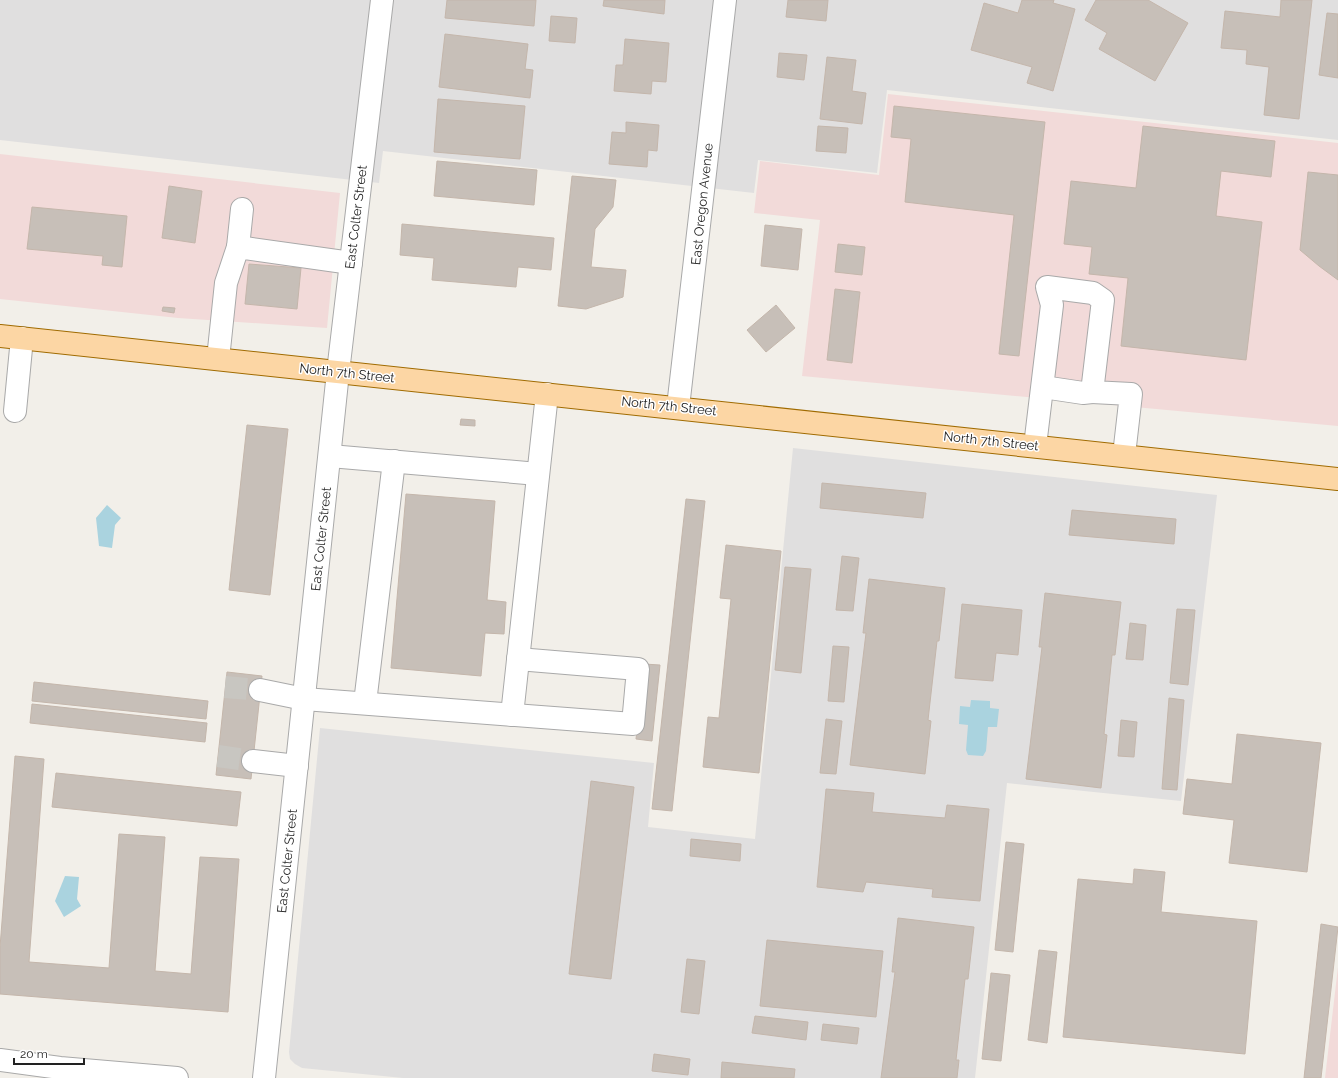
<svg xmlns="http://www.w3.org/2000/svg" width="1338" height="1078" viewBox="0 0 1338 1078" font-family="Raleway,sans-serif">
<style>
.residential{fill:#e0dfdf}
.commercial{fill:#f2dad9}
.water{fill:#aad3df}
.building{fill:#c7bfb8;stroke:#c4b6ab}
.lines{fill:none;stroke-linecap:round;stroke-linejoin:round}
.minor-tunnel{stroke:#c8c6c1;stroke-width:22;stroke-dasharray:22 11;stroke-linecap:butt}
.minor-casing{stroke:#a9a9a9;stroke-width:24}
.major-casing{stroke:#a06b00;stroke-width:24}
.minor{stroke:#fff;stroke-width:22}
.major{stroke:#fcd6a4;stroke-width:22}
.labels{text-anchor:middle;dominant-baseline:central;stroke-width:3;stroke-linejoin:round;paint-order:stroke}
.street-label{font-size:13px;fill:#222;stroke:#fff}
</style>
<rect width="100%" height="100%" fill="#f2efe9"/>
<g class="residential">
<polygon points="0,0 1338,0 1338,140 887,90 877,173 758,160 754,193 383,151 379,183 0,140"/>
<polygon points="793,448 1217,495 1181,801 1007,783 975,1078 403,1078 302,1068 295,1064 290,1059 289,1052 320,728 654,763 648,827 755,839"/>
</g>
<g class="commercial">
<polygon points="888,94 1338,143 1338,426 802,376 820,220 754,213 760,161 879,175"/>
<polygon points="0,154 340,193 327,328 178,318 0,299"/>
<polygon points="1338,967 1338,1078 1325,1078"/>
</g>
<g class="water">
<polygon points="107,505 121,518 115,525 112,548 99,546 96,518"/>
<polygon points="971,700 990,701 990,708 999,709 997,727 988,727 986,751 983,756 968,755 966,750 968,725 959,724 960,706 970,707"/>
<polygon points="65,876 79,877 77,899 81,906 64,917 55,901"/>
</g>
<g class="building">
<polygon points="447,0 536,0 534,26 445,18"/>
<polygon points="604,0 665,0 664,14 603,6"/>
<polygon points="788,0 828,0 826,21 786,17"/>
<polygon points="1022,0 1054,0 1053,3 1075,9 1053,91 1027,83 1032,67 971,50 984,3 1018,13"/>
<polygon points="1096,0 1148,0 1188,23 1155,81 1099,49 1107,33 1085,20"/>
<polygon points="1281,0 1312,0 1299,119 1264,115 1269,67 1246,64 1247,50 1221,48 1225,11 1280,17"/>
<polygon points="1327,13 1338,14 1338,78 1319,75"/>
<polygon points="551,16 577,18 575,43 549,41"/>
<polygon points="445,34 528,44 525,69 533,70 530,98 439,87"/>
<polygon points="625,39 669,43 666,82 652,81 651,94 614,91 616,65 623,65"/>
<polygon points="779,53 807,55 804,80 777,77"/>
<polygon points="827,57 856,60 852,91 866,93 862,124 820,119"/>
<polygon points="438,99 525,106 520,159 434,152"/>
<polygon points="894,106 1045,122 1019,356 999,354 1014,215 905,202 911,139 891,137"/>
<polygon points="626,122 659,125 657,151 648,150 647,167 609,164 612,132 626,133"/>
<polygon points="818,126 848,128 846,153 816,151"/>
<polygon points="1143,126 1275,141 1271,177 1221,171 1216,216 1262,222 1246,360 1121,346 1128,278 1089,274 1092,247 1064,244 1071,181 1136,188"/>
<polygon points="437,161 537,170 534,205 434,196"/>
<polygon points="1308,172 1338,175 1338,280 1319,266 1300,250"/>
<polygon points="572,176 616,180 613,207 595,229 591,267 626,270 623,297 586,309 558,306"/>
<polygon points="169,186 202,191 195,243 162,238"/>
<polygon points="32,207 127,216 122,267 102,265 103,256 27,249"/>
<polygon points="402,224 554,238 551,270 518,267 516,287 432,280 434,258 400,255"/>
<polygon points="765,225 802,229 798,270 761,266"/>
<polygon points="838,244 865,247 862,275 835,272"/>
<polygon points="249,264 301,268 297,309 245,304"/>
<polygon points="835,289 860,292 852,363 827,360"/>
<polygon points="776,305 795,328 766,352 747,330"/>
<polygon points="163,307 175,308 174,313 162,311"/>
<polygon points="461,419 475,420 475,426 460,425"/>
<polygon points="247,425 288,429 270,595 229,590"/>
<polygon points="822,483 926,493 923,518 820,508"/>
<polygon points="406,494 495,501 487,600 506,602 504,634 485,633 481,676 391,668"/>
<polygon points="686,499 705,501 672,811 652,809"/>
<polygon points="1072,510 1176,519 1174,544 1069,535"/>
<polygon points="726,545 781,551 759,773 703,767 708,717 719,718 731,599 720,598"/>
<polygon points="842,556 859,558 853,611 836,610"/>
<polygon points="785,567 811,569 801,673 775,670"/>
<polygon points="869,579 945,588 939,641 937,641 928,720 931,721 925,774 850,765 866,633 863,633"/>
<polygon points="1045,593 1121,602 1115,655 1112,655 1104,734 1107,735 1101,788 1026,779 1042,647 1039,647"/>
<polygon points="962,604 1022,610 1018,655 996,653 993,681 955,678"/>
<polygon points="1177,609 1195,610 1188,685 1170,683"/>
<polygon points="1130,623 1146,625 1143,660 1126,659"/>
<polygon points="833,646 849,647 844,702 828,701"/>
<polygon points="644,664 660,665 652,741 636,739"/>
<polygon points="227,672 262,676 251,779 216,775"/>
<polygon points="34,682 208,701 206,719 32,701"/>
<polygon points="1169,698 1184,700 1177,790 1162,789"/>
<polygon points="32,704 207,723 205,742 30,723"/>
<polygon points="826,719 842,721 836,774 820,773"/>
<polygon points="1121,720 1137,722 1134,757 1118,756"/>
<polygon points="1237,734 1321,743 1307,872 1229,863 1234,820 1183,814 1187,779 1232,784"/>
<polygon points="15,756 44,759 29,962 109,968 119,834 165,837 155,971 191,974 200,857 239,859 228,1012 0,994 0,947"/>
<polygon points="56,773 241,792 237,826 52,807"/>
<polygon points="591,781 634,787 611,979 569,974"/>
<polygon points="826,789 874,793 872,812 945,818 947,805 989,809 980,901 932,897 933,889 866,882 863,892 817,887"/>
<polygon points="691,839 741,844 740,861 690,856"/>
<polygon points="1006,842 1024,844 1013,952 995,950"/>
<polygon points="1134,869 1165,872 1161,912 1257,921 1245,1054 1063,1037 1078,879 1133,884"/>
<polygon points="898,918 974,927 968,979 965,979 956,1060 959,1060 957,1078 881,1078 895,972 892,972"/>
<polygon points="1321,924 1338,927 1321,1078 1304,1078"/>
<polygon points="767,940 883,951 876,1017 760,1006"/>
<polygon points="1039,950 1057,952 1047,1043 1028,1040"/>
<polygon points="687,959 705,961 699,1014 681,1012"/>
<polygon points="991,973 1010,975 1001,1061 982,1059"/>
<polygon points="755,1016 808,1022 806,1040 752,1033"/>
<polygon points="823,1024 859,1028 857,1044 821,1040"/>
<polygon points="654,1054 690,1059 688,1075 652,1071"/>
<polygon points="722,1062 795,1069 794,1078 721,1078"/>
</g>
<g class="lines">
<g class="minor-tunnel">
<polyline points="225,687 260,690"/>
<polyline points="218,756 253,761"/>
</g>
<defs>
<g id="minor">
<polyline points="238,247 242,209"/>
<polyline points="218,359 226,283 238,247 351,263"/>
<polyline points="1043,387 1083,393 1092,392"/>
<polyline points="678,407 725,0"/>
<polyline points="15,411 22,338"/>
<polyline points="1035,446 1052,305 1047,287 1093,293 1103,300 1092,392 1131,394 1124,455"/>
<polyline points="330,456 538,474"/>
<polyline points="260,690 304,699 633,724 638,669 518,659"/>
<polyline points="365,703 394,461"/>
<polyline points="512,715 547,394"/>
<polyline points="253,761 297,766"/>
<polyline points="0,1060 60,1068 177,1078"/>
<polyline points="264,1078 338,372 382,0"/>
</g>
<polyline id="major" points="0,336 1338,479"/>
</defs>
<use href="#minor" class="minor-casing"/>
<use href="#major" class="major-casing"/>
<use href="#minor" class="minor"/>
<use href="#major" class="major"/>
</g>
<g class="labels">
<g class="street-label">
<text transform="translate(702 204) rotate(-84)">East Oregon Avenue</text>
<text transform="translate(356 217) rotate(-83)">East Colter Street</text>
<text transform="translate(347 373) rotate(6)">North 7th Street</text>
<text transform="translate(669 406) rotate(6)">North 7th Street</text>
<text transform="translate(991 441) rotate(6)">North 7th Street</text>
<text transform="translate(321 539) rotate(-84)">East Colter Street</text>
<text transform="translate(287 861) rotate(-84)">East Colter Street</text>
</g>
</g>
<path d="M14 1058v6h70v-6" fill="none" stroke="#222222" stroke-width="2"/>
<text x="20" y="1058" font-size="12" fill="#222222" stroke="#ffffff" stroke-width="3" paint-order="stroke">20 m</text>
</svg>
